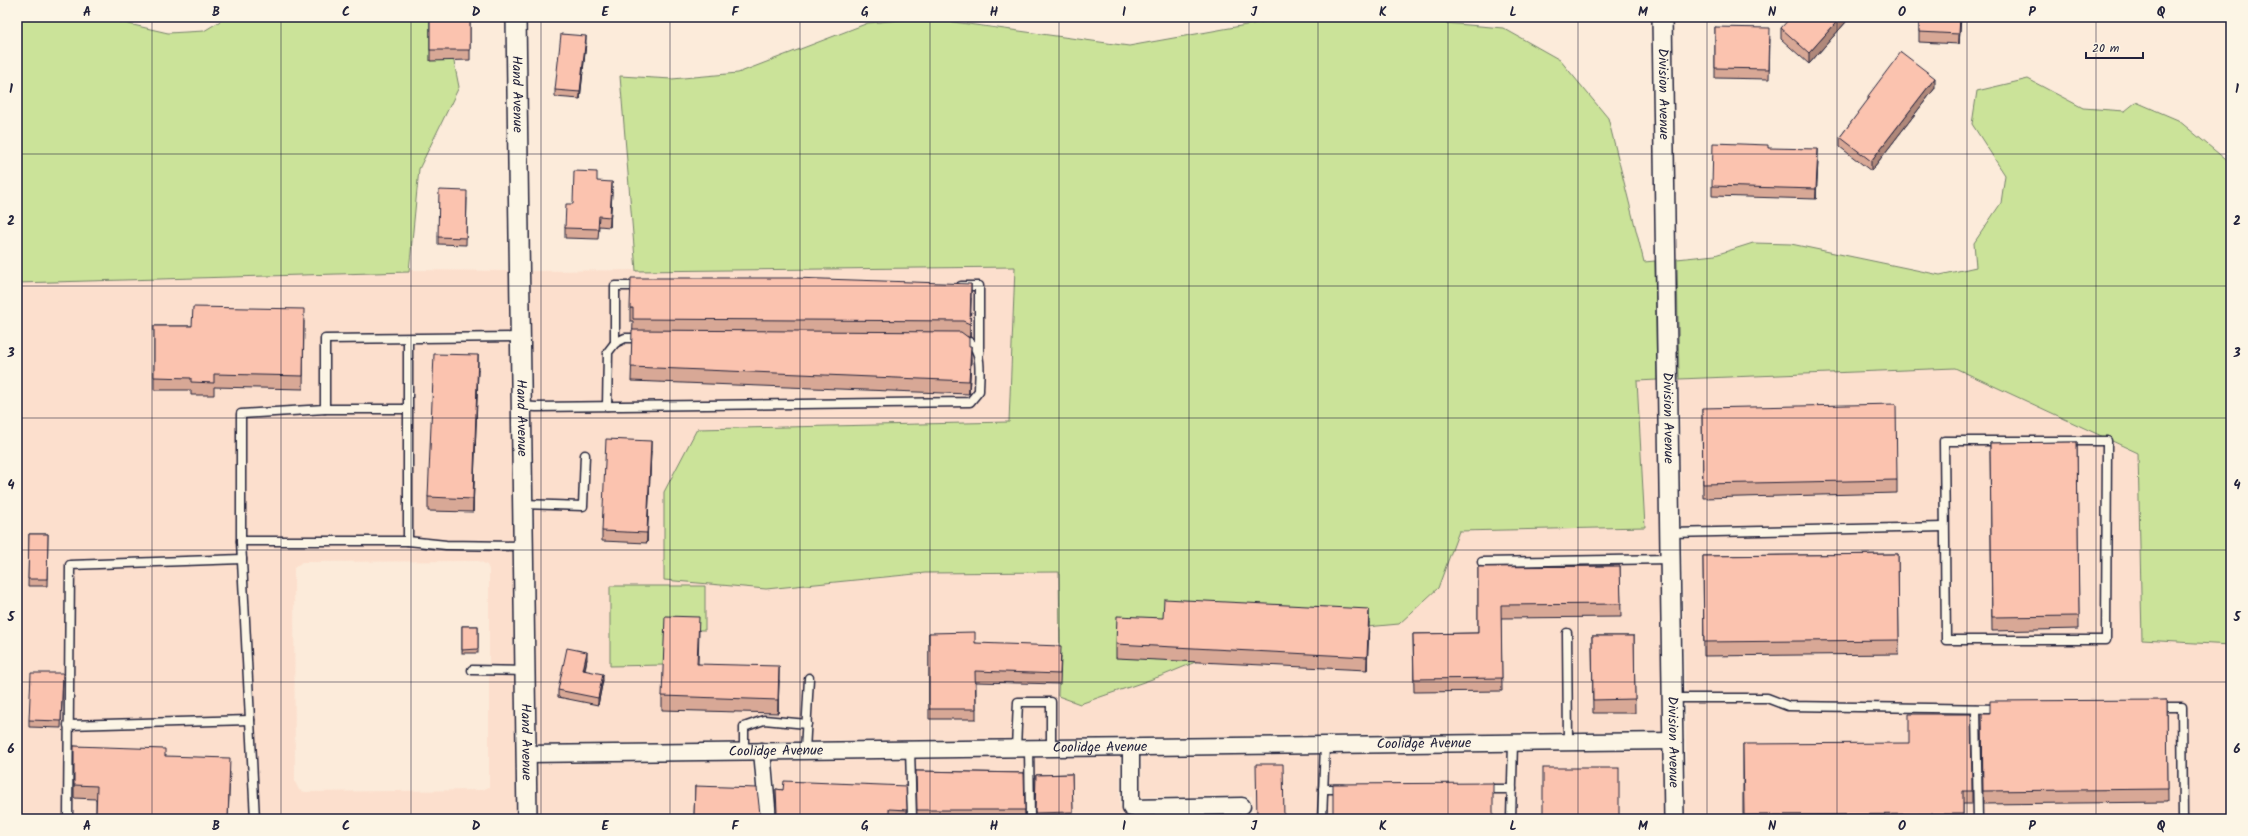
<svg xmlns="http://www.w3.org/2000/svg" width="2248" height="836" viewBox="0 0 2248 836" font-family="Kalam,sans-serif">
<style>
.built{fill:#fcdfcd;fill-rule:evenodd}
.green{fill:#cbe399;stroke:#76826a}
.lines{fill:none;stroke-linecap:round;stroke-linejoin:round}
.service-casing{stroke:#22223b;stroke-width:11}
.minor-casing{stroke:#22223b;stroke-width:19}
.tertiary-casing{stroke:#22223b;stroke-width:22}
.service{stroke:#fcf5e5;stroke-width:8}
.minor{stroke:#fcf5e5;stroke-width:16}
.tertiary{stroke:#fcf5e5;stroke-width:19}
.wall{fill:#d8a896;stroke:#22223b}
.shaded-wall{fill:#b0887a;stroke:#22223b}
.building{fill:#fbc3af;stroke:#22223b}
.grid{fill:none;stroke:#22223b;stroke-width:1;stroke-opacity:0.55}
.labels{text-anchor:middle;dominant-baseline:central;stroke-width:3;stroke-linejoin:round;paint-order:stroke}
.street-label{font-size:14px;fill:#22223b;stroke:#fcf5e5}
.neatline{fill:none;stroke:#22223b;stroke-width:1.5}
.grid-label{font-size:13px;text-anchor:middle;font-weight:bold;fill:#22223b}
</style>
<rect width="100%" height="100%" fill="#fcebda"/>
<filter id="ink" filterUnits="userSpaceOnUse"><feTurbulence type="fractalNoise" baseFrequency=".025" numOctaves="2"/><feDisplacementMap in="SourceGraphic" scale="8" xChannelSelector="R" yChannelSelector="G"/><feConvolveMatrix kernelMatrix="1 2 1 2 8 2 1 2 1" color-interpolation-filters="sRGB"/></filter>
<g filter="url(#ink)">
<g class="built">
<polygon points="1015,267 1009,422 697,429 664,579 766,589 925,573 1059,572 1060,651 1079,704 1164,675 1275,629 1438,588 1458,531 1645,527 1637,381 1657,380 1663,731 537,744 530,271"/>
<path d="M409 270 509 271 516 819H17V283L408 272ZM479 561 487 565 489 570V787L482 790 305 792 299 790 295 782 294 568 302 562Z"/>
<polygon points="1955,368 2138,454 2142,640 2231,645 2231,819 1685,819 1686,751 1679,379"/>
<polygon points="1663,751 1663,819 778,819 774,761 1120,757 1120,807 1132,818 1254,816 1252,796 1141,797 1142,757"/>
<polygon points="752,761 757,819 538,819 537,764"/>
</g>
<g class="green">
<polygon points="17,17 98,17 168,33 204,31 227,17 445,17 459,87 419,169 409,272 17,283"/>
<polygon points="1291,17 1374,17 1503,28 1560,60 1608,118 1644,262 1655,261 1657,380 1637,381 1645,527 1459,531 1438,588 1399,624 1345,629 1275,629 1164,675 1080,704 1058,696 1060,651 1059,572 925,573 766,589 664,580 664,492 697,429 1009,422 1015,267 636,271 620,76 672,79 738,73 868,23 924,18 1129,46"/>
<polygon points="2028,79 2083,108 2125,111 2136,102 2178,120 2231,164 2231,645 2142,640 2138,453 1955,368 1679,379 1677,259 1715,255 1753,243 1791,244 1940,275 1976,267 1974,243 2001,203 2005,175 1972,124 1977,91"/>
<polygon points="610,586 705,586 705,630 699,630 664,665 610,666"/>
</g>
<g class="lines">
<defs>
<g id="service">
<polyline points="961,286 979,286 979,353"/>
<polyline points="615,343 615,286 642,286"/>
<path d="M521 406 536 407 970 402 979 391C979 373 985 342 960 339"/>
<polyline points="607,406 608,352 615,343 625,338 642,338"/>
<polyline points="325,409 407,409"/>
<polygon points="1944,441 2107,441 2106,640 1946,640"/>
<polyline points="523,504 583,506 585,455"/>
<polyline points="1670,533 1944,527"/>
<polyline points="241,541 408,541 446,545 524,546"/>
<polyline points="408,541 408,339"/>
<polyline points="1482,562 1670,559"/>
<polyline points="1567,633 1568,742"/>
<polyline points="472,670 525,671"/>
<polyline points="1673,698 1767,698 1788,706 2001,709"/>
<polyline points="2156,707 2182,707 2183,819"/>
<polyline points="1976,709 1978,819"/>
<polyline points="68,725 250,720"/>
<polyline points="1016,748 1018,702 1051,702 1051,748"/>
<polyline points="1029,748 1030,819"/>
<polyline points="910,749 912,819"/>
<polyline points="744,751 744,727 764,720 807,724"/>
<polyline points="805,751 809,678"/>
<polyline points="1323,789 1343,789"/>
<polyline points="1482,789 1512,789"/>
<polyline points="68,819 70,565 242,559"/>
<polyline points="255,819 241,541 241,414 325,409 325,339 520,337"/>
<polyline points="1322,819 1325,745"/>
<polyline points="1511,819 1513,743"/>
</g>
<g id="minor">
<polyline points="1131,747 1131,808 1242,806"/>
<polyline points="762,751 768,819"/>
<path id="s1" d="M526 754 1674 741"/>
</g>
<g id="tertiary">
<path id="s2" d="M516 17 527 819"/>
<path id="s3" d="M1662 17 1674 819"/>
</g>
</defs>
<use href="#service" class="service-casing"/>
<use href="#minor" class="minor-casing"/>
<use href="#tertiary" class="tertiary-casing"/>
<use href="#service" class="service"/>
<use href="#minor" class="minor"/>
<use href="#tertiary" class="tertiary"/>
</g>
<g class="wall">
<polygon points="148,17 177,17 148,18"/>
<polygon points="430,17 470,17 470,60 430,61"/>
<polygon points="1846,17 1846,22 1809,64 1781,39 1781,28"/>
<polygon points="1919,17 1961,17 1959,44 1919,42"/>
<polygon points="1715,27 1770,39 1769,79 1715,78"/>
<polygon points="586,43 580,99 555,97 555,90"/>
<polygon points="1935,88 1871,171 1840,147 1840,137 1868,101 1868,96"/>
<polygon points="1768,148 1818,160 1816,199 1712,196 1712,186"/>
<polygon points="597,181 612,192 610,227 599,226 598,239 565,238 565,228 573,204"/>
<polygon points="467,198 466,245 438,244 438,237"/>
<polygon points="971,298 970,338 967,336 971,360 969,394 631,381 633,321 630,321 630,308"/>
<polygon points="304,321 303,389 214,387 214,395 191,395 191,390 154,390 154,326 192,326"/>
<polygon points="478,369 473,512 428,511 428,497"/>
<polygon points="1702,408 1897,480 1897,493 1703,498"/>
<polygon points="2077,442 2079,629 1992,631 1990,443"/>
<polygon points="651,451 647,543 602,541 602,531"/>
<polygon points="29,534 48,534 47,586 28,586"/>
<polygon points="1898,554 1899,654 1704,656 1703,556"/>
<polygon points="1620,566 1621,617 1501,618 1502,691 1414,692 1413,634 1478,633 1478,567"/>
<polygon points="1163,618 1369,622 1367,670 1116,658 1116,644"/>
<rect x="462" y="626" width="16" height="27"/>
<polygon points="699,630 698,664 779,680 778,713 662,710 662,696"/>
<polygon points="929,633 975,643 1061,656 1060,684 976,682 976,719 929,719"/>
<polygon points="1592,636 1634,636 1635,713 1593,713"/>
<polygon points="587,659 585,670 603,680 598,705 558,697 558,690"/>
<polygon points="63,680 61,728 29,727 29,720"/>
<polygon points="2167,700 2168,802 1983,804 1982,727 1990,714"/>
<polygon points="1743,744 1972,791 1972,804 1963,804 1963,819 1743,819"/>
<polygon points="74,746 165,756 230,772 228,819 96,819 96,799 74,798"/>
<polygon points="916,771 1024,773 1025,819 917,819"/>
<polygon points="1072,774 1073,819 1035,819 1036,775"/>
<polygon points="695,786 760,814 767,818 767,819 694,819"/>
<polygon points="776,789 907,810 907,819 769,819 769,818 776,813"/>
</g>
<g class="shaded-wall">
<polygon points="1841,17 1846,17 1846,22 1809,64 1809,53"/>
<polygon points="1960,17 1961,17 1959,44 1959,34"/>
<polygon points="586,36 586,43 580,99 580,92"/>
<polygon points="1935,78 1935,88 1871,171 1871,161"/>
<polygon points="1818,149 1818,160 1816,199 1816,189"/>
<polygon points="612,182 612,192 610,227 610,217"/>
<polygon points="971,284 971,298 970,338 970,324"/>
<polygon points="971,346 971,360 969,394 969,381"/>
<polygon points="478,355 478,369 473,512 473,499"/>
<polygon points="651,441 651,451 647,543 647,533"/>
<polygon points="1369,609 1369,622 1367,670 1367,657"/>
<polygon points="587,652 587,659 583,677 583,670"/>
<polygon points="779,666 779,680 778,713 778,700"/>
<polygon points="603,674 603,680 598,705 598,698"/>
</g>
<g class="building">
<rect x="430" y="17" width="40" height="33"/>
<polygon points="1791,17 1841,17 1809,53 1781,28"/>
<polygon points="1919,17 1960,17 1959,34 1919,32"/>
<polygon points="1715,27 1770,28 1769,69 1715,68"/>
<polygon points="561,34 586,36 580,92 555,90"/>
<polygon points="1901,52 1935,78 1871,161 1840,137 1870,97 1868,96"/>
<polygon points="1713,143 1768,145 1768,148 1818,149 1816,189 1712,186"/>
<polygon points="574,171 597,172 597,181 612,182 610,217 599,216 598,229 565,228 566,204 573,204"/>
<polygon points="439,190 467,191 466,238 438,237"/>
<polygon points="631,278 794,278 971,284 970,324 963,321 633,319 633,308 630,308"/>
<polygon points="193,307 304,309 303,376 214,374 214,383 191,382 191,378 154,377 154,326 192,326"/>
<polygon points="632,330 961,332 969,338 969,346 971,346 969,381 631,367"/>
<polygon points="434,354 478,355 473,499 428,497"/>
<polygon points="1896,404 1897,480 1703,484 1702,408"/>
<polygon points="606,439 651,441 647,533 602,531"/>
<polygon points="2077,442 2079,616 1992,617 1990,443"/>
<polygon points="29,534 48,534 47,579 28,579"/>
<polygon points="1898,554 1899,640 1704,642 1703,556"/>
<polygon points="1620,566 1621,604 1501,605 1502,678 1414,679 1413,634 1478,633 1478,567"/>
<polygon points="1164,599 1369,609 1367,657 1116,644 1117,616 1163,618"/>
<polygon points="665,616 699,617 697,664 779,666 778,700 662,696"/>
<polygon points="462,626 478,626 478,649 462,650"/>
<polygon points="975,632 975,643 1061,646 1060,674 975,671 976,709 929,709 929,633"/>
<polygon points="1592,636 1634,636 1635,699 1593,700"/>
<polygon points="567,648 587,652 583,670 603,674 598,698 558,690"/>
<polygon points="31,673 63,673 61,721 29,720"/>
<polygon points="2167,700 2168,789 1983,791 1982,714 1990,714 1990,701"/>
<polygon points="1909,714 1971,714 1972,791 1963,791 1963,814 1744,815 1743,744 1909,743"/>
<polygon points="74,746 165,749 165,756 230,758 228,819 193,819 96,816 97,786 74,785"/>
<polygon points="1256,764 1283,764 1284,819 1257,819"/>
<rect x="1543" y="768" width="76" height="51"/>
<polygon points="916,771 1024,773 1025,810 917,810"/>
<polygon points="1072,774 1073,812 1035,813 1036,775"/>
<polygon points="784,781 906,786 907,810 889,809 889,819 791,819 769,818 777,812 776,789 783,790"/>
<polygon points="1493,783 1493,819 1333,819 1333,784"/>
<polygon points="695,786 757,788 760,814 767,818 758,818 758,819 745,819 694,816"/>
<polygon points="604,815 637,819 603,819"/>
</g>
</g>
<path class="grid" d="M152 17V819M281 17V819M411 17V819M541 17V819M670 17V819M800 17V819M930 17V819M1059 17V819M1189 17V819M1318 17V819M1448 17V819M1578 17V819M1707 17V819M1837 17V819M1967 17V819M2096 17V819M17 154H2231M17 286H2231M17 418H2231M17 550H2231M17 682H2231"/>
<g class="labels">
<g class="street-label">
<text stroke="none"><textPath href="#s2" startOffset="77">Hand Avenue</textPath></text>
<text stroke="none"><textPath href="#s3" startOffset="77">Division Avenue</textPath></text>
<text stroke="none"><textPath href="#s2" startOffset="401">Hand Avenue</textPath></text>
<text stroke="none"><textPath href="#s3" startOffset="401">Division Avenue</textPath></text>
<text stroke="none"><textPath href="#s2" startOffset="725">Hand Avenue</textPath></text>
<text stroke="none"><textPath href="#s3" startOffset="725">Division Avenue</textPath></text>
<text stroke="none"><textPath href="#s1" startOffset="898">Coolidge Avenue</textPath></text>
<text stroke="none"><textPath href="#s1" startOffset="574">Coolidge Avenue</textPath></text>
<text stroke="none"><textPath href="#s1" startOffset="250">Coolidge Avenue</textPath></text>
</g>
</g>
<rect width="2248" height="836" fill="none" stroke="#fcf5e5" stroke-width="44"/>
<path d="M2086 52v6h57v-6" fill="none" stroke="#22223b" stroke-width="2"/>
<text x="2092" y="52" font-size="12" fill="#22223b" stroke="#fcf5e5" stroke-width="3" paint-order="stroke">20 m</text>
<rect x="22" y="22" width="2204" height="792" class="neatline"/>
<g class="grid-label">
<text x="87" y="16">A</text>
<text x="216" y="16">B</text>
<text x="346" y="16">C</text>
<text x="476" y="16">D</text>
<text x="605" y="16">E</text>
<text x="735" y="16">F</text>
<text x="865" y="16">G</text>
<text x="994" y="16">H</text>
<text x="1124" y="16">I</text>
<text x="1254" y="16">J</text>
<text x="1383" y="16">K</text>
<text x="1513" y="16">L</text>
<text x="1643" y="16">M</text>
<text x="1772" y="16">N</text>
<text x="1902" y="16">O</text>
<text x="2032" y="16">P</text>
<text x="2161" y="16">Q</text>
<text x="11" y="93">1</text>
<text x="2237" y="93">1</text>
<text x="11" y="225">2</text>
<text x="2237" y="225">2</text>
<text x="11" y="357">3</text>
<text x="2237" y="357">3</text>
<text x="11" y="489">4</text>
<text x="2237" y="489">4</text>
<text x="11" y="621">5</text>
<text x="2237" y="621">5</text>
<text x="11" y="753">6</text>
<text x="2237" y="753">6</text>
<text x="87" y="830">A</text>
<text x="216" y="830">B</text>
<text x="346" y="830">C</text>
<text x="476" y="830">D</text>
<text x="605" y="830">E</text>
<text x="735" y="830">F</text>
<text x="865" y="830">G</text>
<text x="994" y="830">H</text>
<text x="1124" y="830">I</text>
<text x="1254" y="830">J</text>
<text x="1383" y="830">K</text>
<text x="1513" y="830">L</text>
<text x="1643" y="830">M</text>
<text x="1772" y="830">N</text>
<text x="1902" y="830">O</text>
<text x="2032" y="830">P</text>
<text x="2161" y="830">Q</text>
</g>
</svg>
